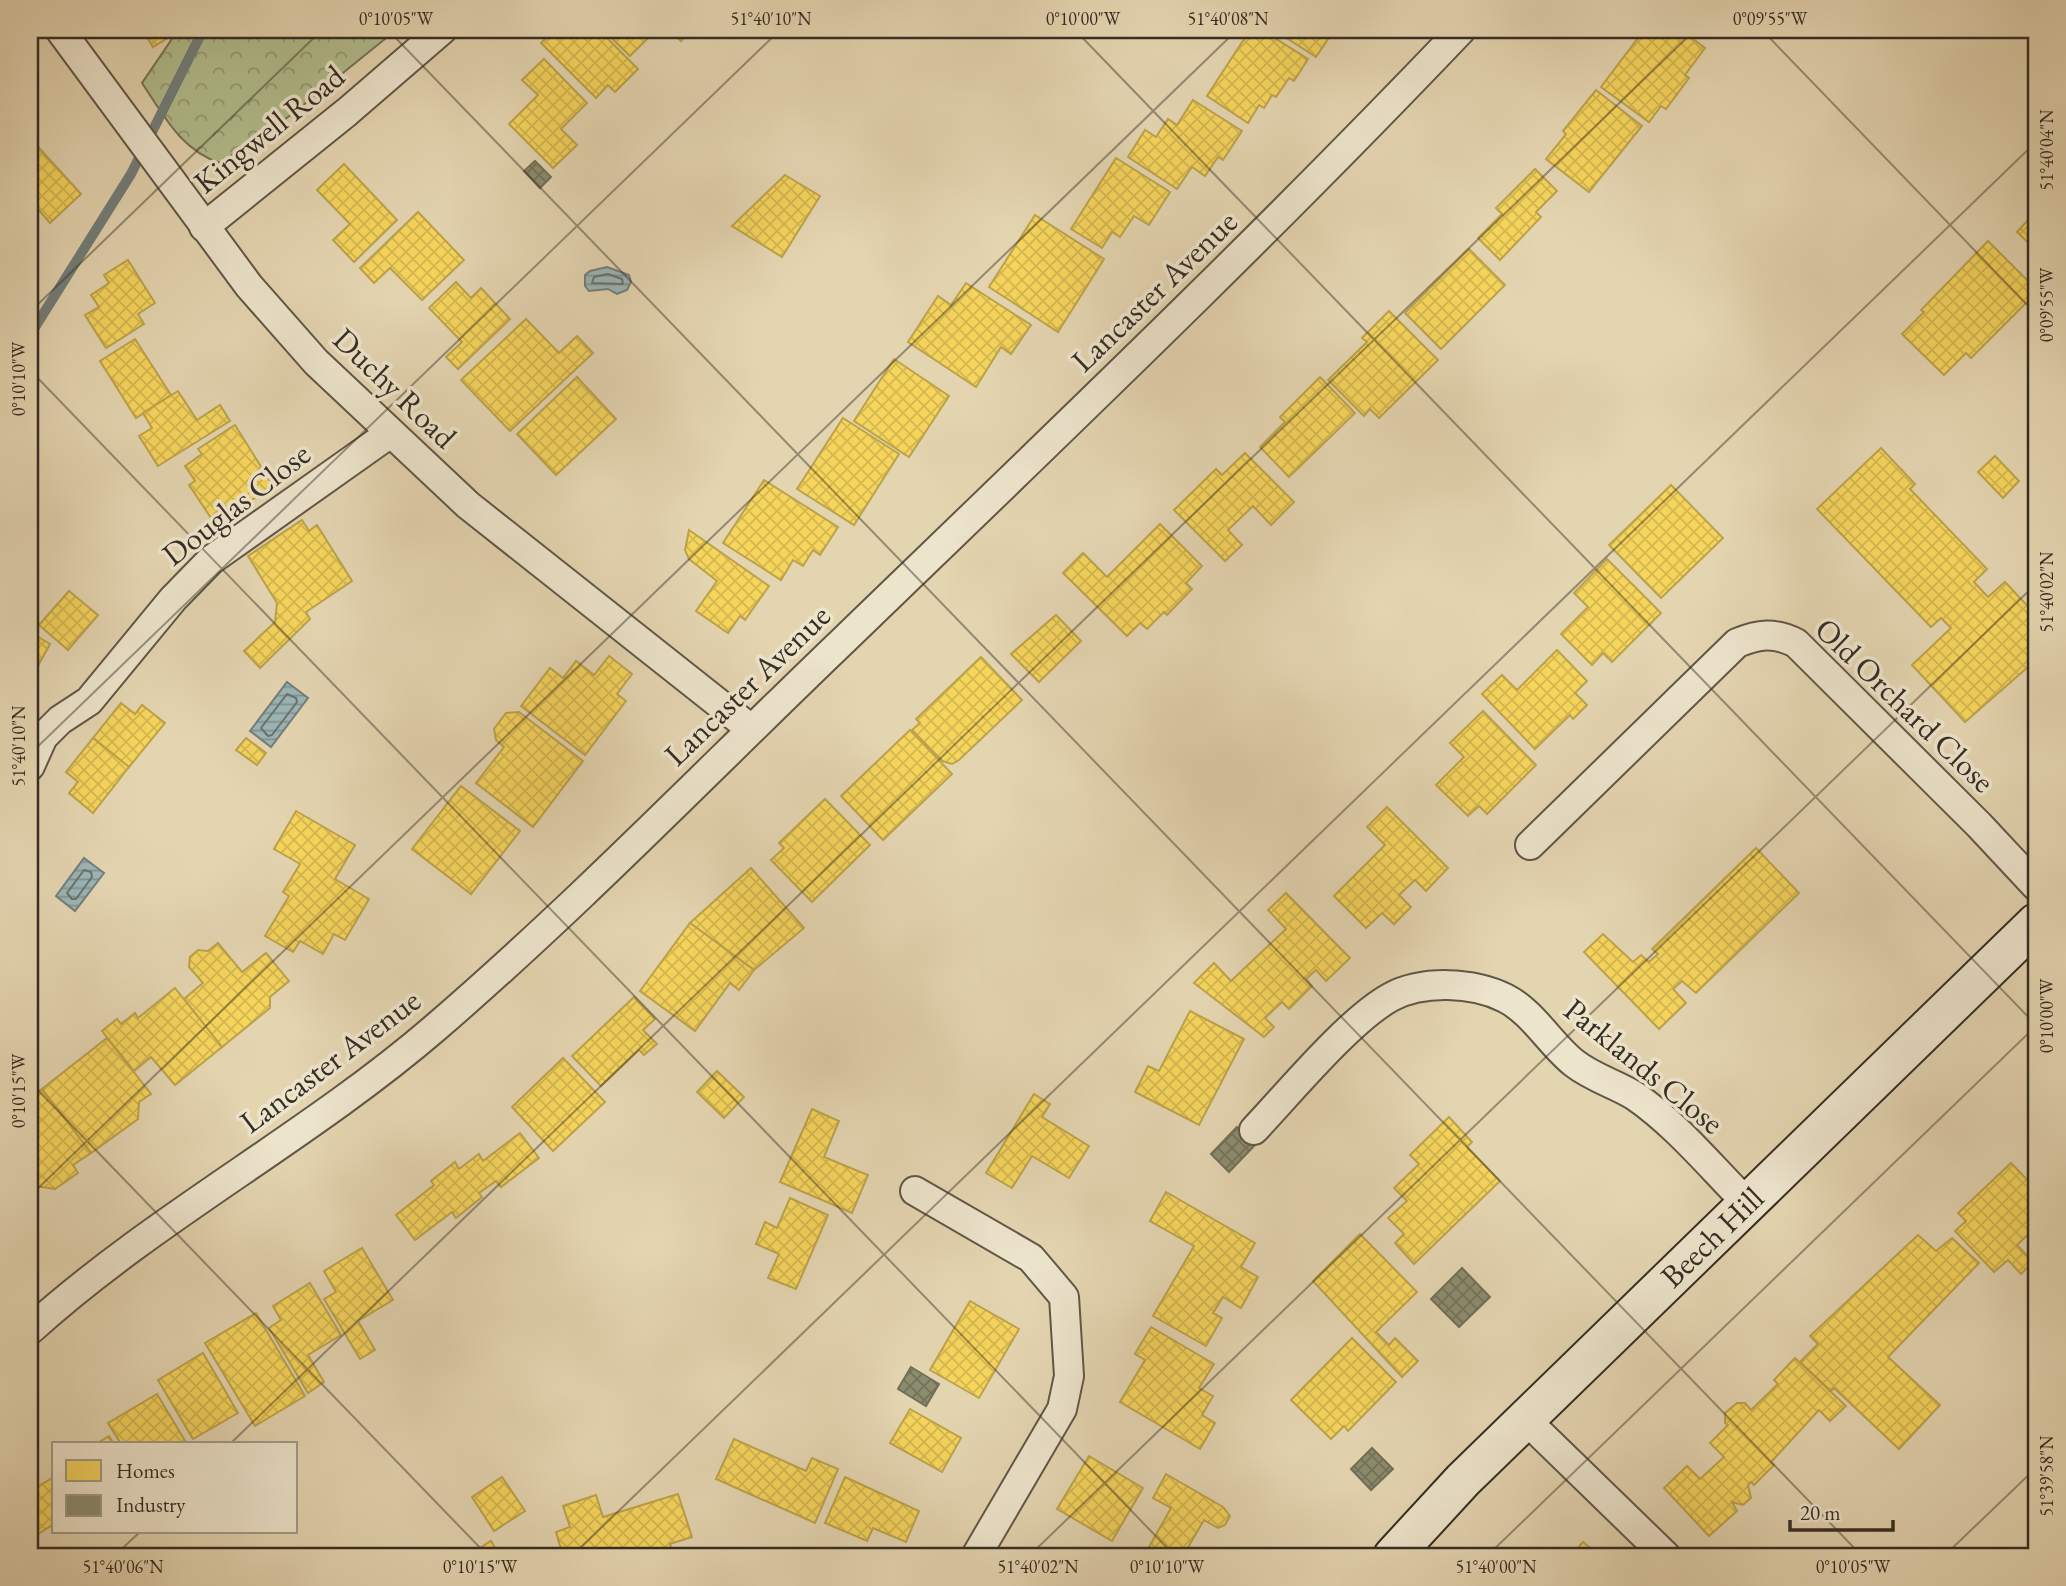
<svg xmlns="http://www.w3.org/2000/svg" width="2066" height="1586" viewBox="0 0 2066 1586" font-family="'EB Garamond',serif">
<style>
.forest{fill:url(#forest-crowns);stroke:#747558;stroke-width:2}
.water{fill:url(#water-rules);stroke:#727f7c;stroke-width:2}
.homes{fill:url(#homes-cross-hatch);stroke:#bca34b;stroke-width:2}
.industry{fill:url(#industry-cross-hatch);stroke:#727058;stroke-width:2}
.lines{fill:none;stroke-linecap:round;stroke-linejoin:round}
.shore{stroke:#68726d;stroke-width:2}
.stream{stroke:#727f7c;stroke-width:10}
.street-casing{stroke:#615746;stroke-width:32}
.secondary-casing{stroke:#352d23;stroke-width:42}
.street{stroke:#ede4cc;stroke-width:28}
.secondary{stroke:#ede4cc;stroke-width:38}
.ticks{fill:none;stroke:#352d23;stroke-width:2;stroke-opacity:0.45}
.labels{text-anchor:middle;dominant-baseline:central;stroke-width:7;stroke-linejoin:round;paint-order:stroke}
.street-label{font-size:32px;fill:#352d23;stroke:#ede4cc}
.neatline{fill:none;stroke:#352d23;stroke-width:2.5}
.ticks-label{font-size:18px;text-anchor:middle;fill:#352d23}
</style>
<defs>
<pattern id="forest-crowns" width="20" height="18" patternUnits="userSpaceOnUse" patternTransform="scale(1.75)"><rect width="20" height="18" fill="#b2bd8d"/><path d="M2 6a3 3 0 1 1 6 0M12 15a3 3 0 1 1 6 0" fill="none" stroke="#929a73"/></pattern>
<pattern id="water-rules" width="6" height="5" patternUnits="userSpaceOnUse" patternTransform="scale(1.75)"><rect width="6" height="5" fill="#9bb6b7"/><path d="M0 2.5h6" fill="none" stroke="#7f9494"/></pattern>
<pattern id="homes-cross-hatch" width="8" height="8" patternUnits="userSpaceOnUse" patternTransform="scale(1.75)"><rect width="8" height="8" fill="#f6d55c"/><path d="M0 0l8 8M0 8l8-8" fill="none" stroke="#d4b750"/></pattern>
<pattern id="industry-cross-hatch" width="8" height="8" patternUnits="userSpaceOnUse" patternTransform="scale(1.75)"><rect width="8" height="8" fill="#8c8c6e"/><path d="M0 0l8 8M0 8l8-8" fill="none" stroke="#73735a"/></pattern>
</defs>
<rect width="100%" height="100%" fill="#e4d5b1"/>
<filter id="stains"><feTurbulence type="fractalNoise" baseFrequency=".00286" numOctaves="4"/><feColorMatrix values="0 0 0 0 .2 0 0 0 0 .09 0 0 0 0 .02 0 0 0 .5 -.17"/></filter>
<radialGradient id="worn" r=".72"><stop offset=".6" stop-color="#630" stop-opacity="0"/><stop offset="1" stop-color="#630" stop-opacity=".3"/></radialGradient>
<path class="forest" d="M178 30H396L291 115 220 163C181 150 164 116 142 83Z"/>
<g class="water">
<polygon points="607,267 629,275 631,282 627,290 617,294 608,289 589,291 585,286 585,275 590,271"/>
<polygon points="287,682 308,698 271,747 250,731"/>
<polygon points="84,858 104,873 75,911 56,896"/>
</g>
<g class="homes">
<polygon points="143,30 175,30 171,36 153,47"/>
<polygon points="554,30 578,30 583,34 587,30 599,30 638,69 615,92 608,85 596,98 541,43"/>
<polygon points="603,30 656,30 630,56"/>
<polygon points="669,30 691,30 681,41"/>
<polygon points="1250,30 1262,30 1308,59 1294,81 1289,78 1276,97 1272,95 1264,108 1259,105 1248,123 1207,96"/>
<polygon points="1274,30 1334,30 1316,57"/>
<polygon points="1644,30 1681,30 1705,48 1685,75 1689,78 1666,109 1661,106 1649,122 1601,87"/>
<polygon points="544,59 587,103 561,129 577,145 553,168 509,124 538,95 522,80"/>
<polygon points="1596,90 1642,126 1589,192 1546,159 1566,134 1563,131"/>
<polygon points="1193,100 1242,131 1223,160 1218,157 1205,176 1192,167 1177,189 1128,157 1145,130 1156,137 1168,119 1177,125"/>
<polygon points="30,138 81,194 50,223 30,200"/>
<polygon points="1116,158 1170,192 1149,225 1134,216 1120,237 1112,232 1102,248 1071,229"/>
<polygon points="344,164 397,220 354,262 333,240 350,224 317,190"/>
<polygon points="1535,169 1557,191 1536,212 1541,217 1500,260 1478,238 1502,214 1496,208"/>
<polygon points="785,175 820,196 782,257 732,226"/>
<polygon points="2036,211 2036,250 2017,232"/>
<polygon points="418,212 464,260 422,300 390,268 374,283 360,268"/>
<polygon points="1035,215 1104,259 1058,332 989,287"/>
<polygon points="1988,241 2036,289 2036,293 1971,358 1966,353 1944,375 1902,334 1924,312 1921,310"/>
<polygon points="1469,249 1505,285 1441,349 1405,313"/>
<polygon points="128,260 155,303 138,314 144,324 106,348 85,315 99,307 91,295 109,283 104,275"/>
<polygon points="456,282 471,298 481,288 510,319 458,369 446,357 462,342 429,308"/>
<polygon points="966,283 1031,325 1011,354 1001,347 976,387 908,342 938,296 951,305"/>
<polygon points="1389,311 1438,360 1379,418 1370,409 1364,416 1328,380 1367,342 1362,338"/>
<polygon points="526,319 559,353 577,336 593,353 510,431 461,380"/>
<polygon points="135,339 171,395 136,418 100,361"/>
<polygon points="894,359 949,396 909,457 854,421"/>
<polygon points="577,377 616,419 556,475 517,434"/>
<polygon points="1320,377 1355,413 1289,477 1260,447 1285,422 1280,417"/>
<polygon points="178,391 197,420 220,405 230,421 158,466 139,436 152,428 143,413"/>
<polygon points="843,418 899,454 854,525 797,489"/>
<polygon points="235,425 273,486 215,524 189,485 195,481 185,466 202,454 198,449"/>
<polygon points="1881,448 1915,484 1910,489 1987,569 1974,582 1988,597 2005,582 2036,615 2036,660 1965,722 1912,665 1951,628 1941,618 1931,627 1817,509"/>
<polygon points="1245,453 1294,502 1271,525 1253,506 1228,530 1242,545 1225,561 1174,510 1216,469 1222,475"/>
<polygon points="1995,456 2019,481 2003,498 1978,472"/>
<polygon points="764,480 838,527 820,555 813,550 803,566 793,560 781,580 723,543"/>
<polygon points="1671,485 1723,538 1661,598 1609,545"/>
<polygon points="302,520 309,531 317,525 352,581 306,612 310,619 260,668 244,651 275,622 277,603 248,556"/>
<polygon points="1160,524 1202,566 1186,583 1192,589 1167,615 1164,612 1147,629 1140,623 1127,636 1063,573 1083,553 1107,577"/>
<polygon points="689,530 769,586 745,620 740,616 728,633 696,611 717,581 689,559 685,550"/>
<polygon points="1607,559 1661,613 1612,662 1603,653 1592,665 1561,634 1588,607 1574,593"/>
<polygon points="69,591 98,615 68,650 39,625"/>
<polygon points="1056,615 1081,641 1039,682 1011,654"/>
<polygon points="30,632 50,644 34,673 30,671"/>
<polygon points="1557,650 1587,681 1575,693 1587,705 1573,719 1570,715 1535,749 1482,694 1502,675 1517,690"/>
<polygon points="609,656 632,674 617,694 626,701 585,755 521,706 550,668 563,678 576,661 594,675"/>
<polygon points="981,657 1022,700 959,760 952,764 942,761 912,730 920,723 916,719"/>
<polygon points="121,703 135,714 142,705 165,723 129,767 93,738"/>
<polygon points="1483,711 1536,765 1487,814 1479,806 1468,816 1436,785 1464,757 1450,743"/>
<polygon points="519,712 583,761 533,827 476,783 504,747 496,740 494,729 506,713"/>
<polygon points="910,730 952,774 883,840 841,796"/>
<polygon points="93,738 129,767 93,813 69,793 78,782 66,772"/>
<polygon points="246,738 266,753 257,765 236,750"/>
<polygon points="461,786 520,831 471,894 412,849"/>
<polygon points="825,799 870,845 812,902 771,860 784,848 779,843"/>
<polygon points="1387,807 1448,868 1426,891 1415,880 1399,895 1411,907 1394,924 1382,913 1366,928 1334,896 1385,845 1367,827"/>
<polygon points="296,811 355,845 335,879 369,899 345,940 334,934 323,954 300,941 293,952 265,936 289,896 283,892 300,864 274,849"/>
<polygon points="1756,848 1799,893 1696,993 1682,981 1673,989 1686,1003 1659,1029 1584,952 1603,934 1633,962 1641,955 1649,962 1658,954 1652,949"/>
<polygon points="751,868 804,928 754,970 690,923"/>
<polygon points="1286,893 1350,958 1326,981 1316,970 1306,979 1312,986 1289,1009 1282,1002 1265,1018 1274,1027 1264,1037 1194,983 1214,963 1231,981 1286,929 1268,910"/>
<polygon points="690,923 754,970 739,990 730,983 695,1031 640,991"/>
<polygon points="218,943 242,972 266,953 289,981 270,997 270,1008 222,1047 184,999 203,983 189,967 190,957 198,950 208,951"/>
<polygon points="175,988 222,1047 175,1085 151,1057 134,1071 102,1031 117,1019 121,1024 135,1013 138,1018"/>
<polygon points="634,997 655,1019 643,1030 657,1044 644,1055 639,1050 601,1086 572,1056"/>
<polygon points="1190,1011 1244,1039 1199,1125 1135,1092 1148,1066 1159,1071"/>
<polygon points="107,1038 151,1094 139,1102 138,1119 91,1153 42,1089"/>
<polygon points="563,1058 605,1102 553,1151 512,1107"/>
<polygon points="717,1071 744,1097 724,1118 697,1092"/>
<polygon points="42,1089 91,1153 73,1165 78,1173 55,1189 35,1186 30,1174 30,1099"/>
<polygon points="1034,1094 1050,1104 1042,1117 1089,1146 1069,1178 1032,1156 1012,1188 986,1173"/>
<polygon points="812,1109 839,1121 824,1157 868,1175 852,1213 780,1182"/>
<polygon points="1449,1117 1472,1142 1467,1147 1500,1181 1414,1264 1395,1243 1404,1234 1388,1218 1407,1201 1394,1188 1419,1164 1410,1155"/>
<polygon points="520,1133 539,1158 501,1187 496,1181 479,1193 482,1197 456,1218 452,1212 415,1240 396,1215 434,1185 431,1181 455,1162 459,1169 479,1154 483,1161"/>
<polygon points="2011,1163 2036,1189 2036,1227 2017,1245 2033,1262 2021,1274 2008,1260 1994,1272 1955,1231 1966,1221 1958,1213"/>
<polygon points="1166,1192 1255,1243 1241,1267 1258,1277 1241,1308 1223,1297 1213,1313 1222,1318 1206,1346 1153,1316 1194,1246 1150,1221"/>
<polygon points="790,1198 828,1215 796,1289 768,1278 779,1254 756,1244 765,1222 777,1228"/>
<polygon points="1360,1234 1417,1292 1376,1332 1389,1345 1395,1338 1418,1361 1402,1377 1313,1281"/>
<polygon points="1918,1235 1936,1251 1952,1238 1979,1263 1888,1357 1940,1405 1899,1449 1834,1388 1831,1391 1800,1362 1818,1344 1810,1336"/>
<polygon points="362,1248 393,1300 358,1321 375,1350 360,1359 324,1299 336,1292 324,1271"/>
<polygon points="310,1283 341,1335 308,1355 324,1382 308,1393 269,1328 281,1320 273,1306"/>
<polygon points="970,1301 1019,1329 979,1398 930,1370"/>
<polygon points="256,1313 305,1396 255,1426 205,1343"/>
<polygon points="1151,1327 1214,1364 1199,1388 1213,1396 1202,1415 1215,1423 1200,1449 1120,1402 1145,1360 1135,1354"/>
<polygon points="1352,1338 1396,1382 1348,1431 1344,1426 1331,1439 1291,1400"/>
<polygon points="203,1353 238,1413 193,1439 158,1380"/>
<polygon points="1795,1358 1846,1406 1830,1421 1819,1410 1771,1462 1774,1465 1754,1485 1751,1482 1748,1485 1751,1498 1743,1505 1732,1502 1737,1511 1709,1536 1664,1488 1687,1466 1700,1479 1724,1457 1710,1443 1728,1425 1725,1423 1725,1413 1737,1403 1745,1403 1751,1410 1778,1384 1774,1380"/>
<polygon points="157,1394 187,1444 121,1444 108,1423"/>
<polygon points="910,1409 961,1438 942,1472 890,1443"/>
<polygon points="109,1436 114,1444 96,1444"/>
<polygon points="734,1439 806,1471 812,1458 838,1469 815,1523 716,1479"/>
<polygon points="1089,1456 1143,1488 1112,1541 1057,1509"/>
<polygon points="1166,1474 1223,1507 1230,1516 1225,1525 1218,1528 1204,1520 1183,1556 1144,1556 1171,1508 1153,1498"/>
<polygon points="54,1477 54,1524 30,1539 30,1491"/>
<polygon points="502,1477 525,1511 494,1531 472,1497"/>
<polygon points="845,1477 919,1511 906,1542 873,1528 867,1541 825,1523"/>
<polygon points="678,1494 692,1537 670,1544 671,1548 653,1556 633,1556 632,1554 563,1556 556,1532 570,1527 563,1506 596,1495 603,1517"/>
<polygon points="491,1541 500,1556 467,1556"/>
<polygon points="1583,1542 1600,1556 1571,1556"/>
</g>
<g class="industry">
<polygon points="535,161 551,177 540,188 524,171"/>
<polygon points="1237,1127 1255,1145 1229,1172 1211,1154"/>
<polygon points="1462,1268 1490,1297 1459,1327 1431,1299"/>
<polygon points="911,1367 939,1384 926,1406 898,1389"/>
<polygon points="1372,1448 1393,1469 1371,1490 1351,1469"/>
</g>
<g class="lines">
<g class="shore">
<polygon points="608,274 622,279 623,284 592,283 594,277"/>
<polygon points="287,694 296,698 297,702 272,735 268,736 261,728"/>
<polygon points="84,870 91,872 92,877 76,899 72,899 67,893"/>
</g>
<polyline class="stream" points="30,335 131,174 203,30"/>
<defs>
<g id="street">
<polyline points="60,30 249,286 316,362 468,505 751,729"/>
<polyline points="204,227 347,112 442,30"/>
<polyline points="30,766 43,737 60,720 89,701 173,599 211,560 389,434"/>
<path d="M1530 845 1737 643C1759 634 1774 632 1796 643L1979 825 2036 886"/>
<path d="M1254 1130C1288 1094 1350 1019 1391 997 1423 980 1473 982 1505 998 1533 1012 1550 1044 1574 1063 1593 1078 1616 1084 1635 1096 1677 1125 1711 1167 1747 1203"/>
<polyline points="915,1191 1031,1258 1064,1297 1069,1376 1062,1409 976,1556"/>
<path d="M30 1330C155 1217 307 1138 435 1028 578 905 709 769 845 639 1053 438 1262 239 1461 30"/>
<polyline points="1525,1419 1666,1556"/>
</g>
<polyline id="secondary" points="1393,1556 1463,1480 2036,923"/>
</defs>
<use href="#street" class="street-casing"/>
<use href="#secondary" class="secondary-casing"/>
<use href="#street" class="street"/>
<use href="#secondary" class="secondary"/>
</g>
<path class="ticks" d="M388 30 1862 1556M1075 30 2036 1025M1762 30 2036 314M30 312 322 30M30 370 1175 1556M30 754 780 30M30 1082 488 1556M30 1196 1237 30M230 1444 1695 30M114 1556 140 1532M572 1556 2036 142M1029 1556 2036 584M1487 1556 2036 1026M1944 1556 2036 1468"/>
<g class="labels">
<g class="street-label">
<text transform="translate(269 129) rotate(-39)">Kingwell Road</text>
<text transform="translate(1154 291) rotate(-44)">Lancaster Avenue</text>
<text transform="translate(395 388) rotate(44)">Duchy Road</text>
<text transform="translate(236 504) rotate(-38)">Douglas Close</text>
<text transform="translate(747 685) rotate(-44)">Lancaster Avenue</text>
<text transform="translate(1905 705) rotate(44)">Old Orchard Close</text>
<text transform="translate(330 1061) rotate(-37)">Lancaster Avenue</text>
<text transform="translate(1644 1066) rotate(39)">Parklands Close</text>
<text transform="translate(1712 1237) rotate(-44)">Beech Hill</text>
</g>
</g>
<rect width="2066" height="1586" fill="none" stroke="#e4d5b1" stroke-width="77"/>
<rect x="52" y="1442" width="245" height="91" fill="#ede4cc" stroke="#a39b88" stroke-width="2"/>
<rect x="66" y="1460" width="35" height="21" fill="#f6d55c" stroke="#a39b88" stroke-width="2"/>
<text x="116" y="1478" font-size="21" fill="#352d23">Homes</text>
<rect x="66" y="1495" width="35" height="21" fill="#8c8c6e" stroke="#a39b88" stroke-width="2"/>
<text x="116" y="1512" font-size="21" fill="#352d23">Industry</text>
<path d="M1790 1520v10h103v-10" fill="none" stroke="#352d23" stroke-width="3.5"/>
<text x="1800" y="1520" font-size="21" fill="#352d23" stroke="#ede4cc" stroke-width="5" paint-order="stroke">20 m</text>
<rect x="38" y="38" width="1990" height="1510" class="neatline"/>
<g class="ticks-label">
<text x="396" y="25">0°10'05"W</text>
<text x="771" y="25">51°40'10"N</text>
<text x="1083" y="25">0°10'00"W</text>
<text x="1228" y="25">51°40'08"N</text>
<text x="1770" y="25">0°09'55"W</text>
<text transform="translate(2047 150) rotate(-90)" y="6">51°40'04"N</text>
<text transform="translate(2047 305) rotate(-90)" y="6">0°09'55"W</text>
<text transform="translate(19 379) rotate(-90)" y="6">0°10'10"W</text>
<text transform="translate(2047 592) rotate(-90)" y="6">51°40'02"N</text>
<text transform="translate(19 746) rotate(-90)" y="6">51°40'10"N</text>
<text transform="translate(2047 1016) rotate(-90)" y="6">0°10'00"W</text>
<text transform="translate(19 1091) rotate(-90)" y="6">0°10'15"W</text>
<text transform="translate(2047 1476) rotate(-90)" y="6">51°39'58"N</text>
<text x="123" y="1573">51°40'06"N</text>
<text x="480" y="1573">0°10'15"W</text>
<text x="1038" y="1573">51°40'02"N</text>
<text x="1167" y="1573">0°10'10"W</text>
<text x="1496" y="1573">51°40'00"N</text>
<text x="1853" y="1573">0°10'05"W</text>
</g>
<rect width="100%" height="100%" filter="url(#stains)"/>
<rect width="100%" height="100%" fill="url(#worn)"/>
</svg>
